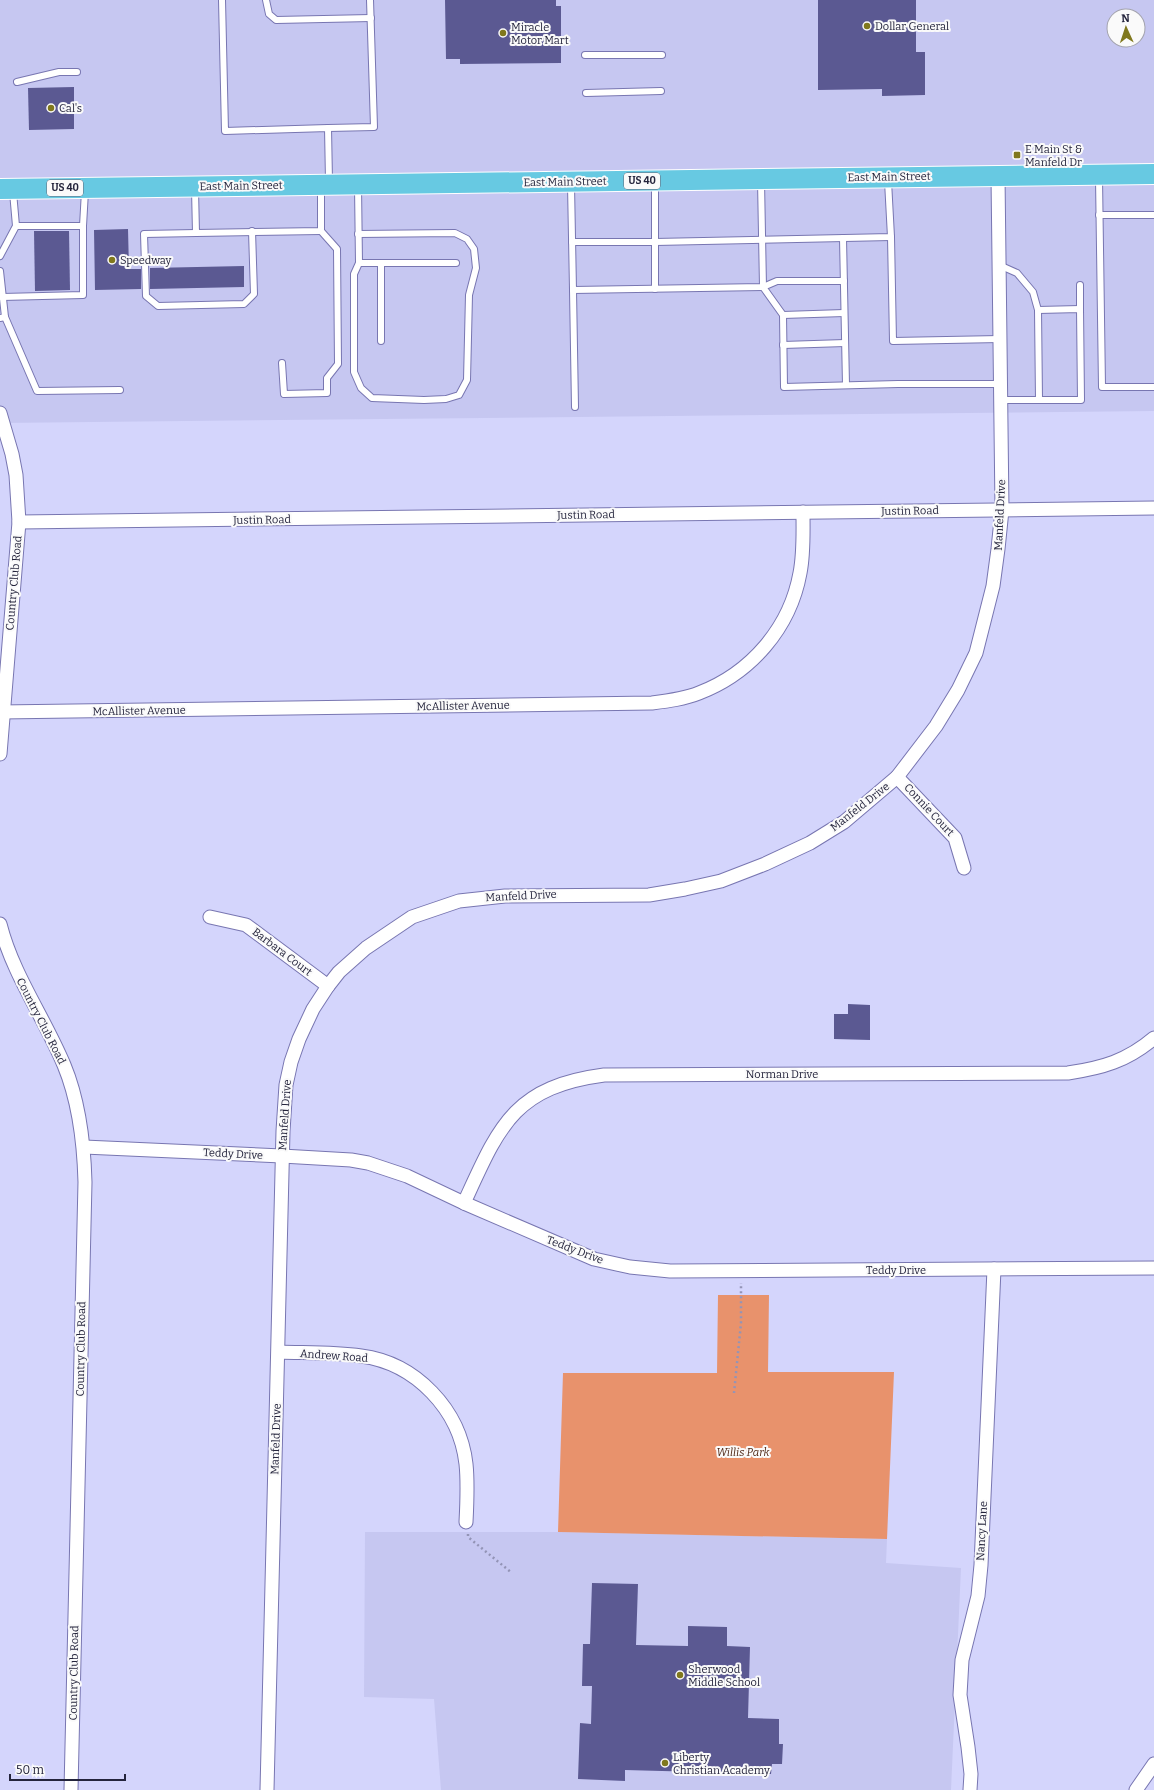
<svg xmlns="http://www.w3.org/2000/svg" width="1154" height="1790" viewBox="0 0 1154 1790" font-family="Bitter,serif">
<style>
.built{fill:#c6c7f1;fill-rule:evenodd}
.green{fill:#e8926c}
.building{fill:#5b5992}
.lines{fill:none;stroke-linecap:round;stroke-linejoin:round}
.service-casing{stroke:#7876b1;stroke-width:8}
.minor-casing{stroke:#7876b1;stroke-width:15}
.primary-casing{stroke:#fff;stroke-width:22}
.path{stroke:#9394b6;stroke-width:2.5;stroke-dasharray:2 3;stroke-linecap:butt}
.service{stroke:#fff;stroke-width:6}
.minor{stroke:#fff;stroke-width:13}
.primary{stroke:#67c9e2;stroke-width:20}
.poi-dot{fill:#80781d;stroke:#fafafa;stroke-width:1.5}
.labels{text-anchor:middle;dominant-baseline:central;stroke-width:4;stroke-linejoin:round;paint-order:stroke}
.shield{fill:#fafafa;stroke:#646475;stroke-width:1}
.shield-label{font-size:10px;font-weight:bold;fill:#24243c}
.poi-label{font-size:11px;fill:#24243c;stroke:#fafafa;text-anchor:start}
.street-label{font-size:11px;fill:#24243c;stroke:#fafafa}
.park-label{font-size:11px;font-style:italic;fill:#502816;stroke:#fafafa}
</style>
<rect width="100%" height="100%" fill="#d4d5fc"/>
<g class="built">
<path d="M0 0H1154V411L0 423ZM1114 16H1138V40H1114Z"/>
<polygon points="365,1532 558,1532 887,1539 886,1563 961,1568 951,1790 441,1790 434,1699 364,1697"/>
</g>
<polygon class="green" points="718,1295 769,1295 768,1372 894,1372 887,1539 558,1532 563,1373 717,1373"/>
<g class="building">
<polygon points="445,0 556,0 556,6 561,6 561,63 460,64 460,59 446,59"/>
<polygon points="818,0 916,0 916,52 925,52 925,95 882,96 882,89 818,90"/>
<polygon points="74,87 74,129 29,130 28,88"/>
<polygon points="128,229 129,269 141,269 141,289 95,290 94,230"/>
<polygon points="34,231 69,231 70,290 35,291"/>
<polygon points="244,266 244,287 150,289 150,268"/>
<polygon points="848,1004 870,1005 870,1040 834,1039 834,1014 848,1014"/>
<polygon points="592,1583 638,1584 636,1645 688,1646 688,1626 727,1627 727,1646 750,1647 748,1718 779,1719 779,1744 783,1744 782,1764 772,1764 771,1774 625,1770 625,1781 578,1779 580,1723 591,1724 592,1686 582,1686 583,1644 590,1644"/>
</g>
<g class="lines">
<defs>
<g id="service">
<polyline points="222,0 225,131 328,128 329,181"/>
<polyline points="266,0 269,14 276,20 371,18"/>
<polyline points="585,55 662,55"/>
<polyline points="17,82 59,72 77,72"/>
<polyline points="586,93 661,91"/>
<polyline points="328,128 374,127 370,0"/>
<polyline points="1099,178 1102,387 1154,387"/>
<polyline points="655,182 655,242 891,237 888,181"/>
<polyline points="571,185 573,290 763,287 761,181"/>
<polyline points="358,186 359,263 381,263 381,341"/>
<polyline points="195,189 196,233 321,231 321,187"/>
<polyline points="1099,215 1154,215"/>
<polyline points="16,226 83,226 85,191"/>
<polyline points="196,233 144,234 146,296 158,306 244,304 254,294 252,231"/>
<polyline points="358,234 455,233 467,239 474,249 476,268 469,295 467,380 459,395 446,399 424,400 372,398 361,388 354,372 354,274 359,263"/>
<polyline points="891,237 893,341 1000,339"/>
<polyline points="843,238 846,385"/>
<polyline points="572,242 655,242 655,289"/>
<polyline points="0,256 16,226 13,192"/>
<polyline points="381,263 456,263"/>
<polyline points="999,265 1017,273 1033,292 1038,310 1039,400"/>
<polyline points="0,271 5,317 0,318"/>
<polyline points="844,281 777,281 763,287 783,315 784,387 898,384 1001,384"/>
<polyline points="573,290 575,407"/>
<polyline points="2,297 83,295 83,226"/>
<polyline points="1080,309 1080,285"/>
<polyline points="783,315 844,313"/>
<polyline points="5,317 37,391 120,390"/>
<polyline points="783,345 845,343"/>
<polyline points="282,363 284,394 327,393 327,378 338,364 337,249 321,231"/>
<polyline points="1001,400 1081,400 1080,309 1038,310"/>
</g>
<g id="minor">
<polyline points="0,413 12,454 16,475 19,522 0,754"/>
<polyline points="19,522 1154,508"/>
<path d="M0 712 652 703C668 701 684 699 699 693 751 673 790 628 800 573 804 553 803 533 803 512"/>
<polyline points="897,777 955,838 964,868"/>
<polyline points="210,917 246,925 328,986"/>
<path d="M0 924C13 975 44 1017 64 1065 79 1101 84 1145 85 1182L71 1790"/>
<polyline points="84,1147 282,1156 351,1160 368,1163 407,1176 464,1203 594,1259 630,1267 670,1271 1154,1268"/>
<path d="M464 1203C499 1127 513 1087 604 1075L1068 1073C1102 1068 1127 1061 1154 1038"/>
<path d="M279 1352C306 1353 334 1352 361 1356 416 1363 460 1410 466 1464 468 1483 467 1503 466 1522"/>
<polyline points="267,1790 283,1131 286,1085 291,1062 299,1039 313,1009 328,986 339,972 366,948 412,917 459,901 505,896 649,895 685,889 721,881 765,864 810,843 844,822 897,777 936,726 958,690 976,653 993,586 998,549 1002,510 998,176"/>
<polyline points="970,1790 971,1774 968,1747 960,1695 962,1660 978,1596 981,1565 994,1269"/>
<polyline points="1136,1790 1154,1764"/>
</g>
<polyline id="primary" points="0,189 1154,174"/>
</defs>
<use href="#service" class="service-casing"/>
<use href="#minor" class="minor-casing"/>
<use href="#primary" class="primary-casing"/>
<g class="path">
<polyline points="734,1393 741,1323 741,1283"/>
<polyline points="468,1534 468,1537 512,1573"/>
</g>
<use href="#service" class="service"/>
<use href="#minor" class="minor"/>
<use href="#primary" class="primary"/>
</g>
<g class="poi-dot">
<circle cx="867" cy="26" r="4"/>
<circle cx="503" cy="33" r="4"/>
<circle cx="51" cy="108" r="4"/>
<rect x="1013" y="151" width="8" height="8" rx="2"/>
<circle cx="112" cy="260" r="4"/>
<circle cx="680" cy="1675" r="4"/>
<circle cx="665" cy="1763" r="4"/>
</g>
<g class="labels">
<g class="shield">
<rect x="624" y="173" width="36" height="16" rx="3"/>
<rect x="47" y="180" width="36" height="16" rx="3"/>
</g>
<g class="shield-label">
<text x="642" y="181">US 40</text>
<text x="65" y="188">US 40</text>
</g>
<g class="poi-label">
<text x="875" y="26">Dollar General</text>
<text x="511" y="27">Miracle<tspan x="511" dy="13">Motor Mart</tspan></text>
<text x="59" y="108">Cal's</text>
<text x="1025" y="149">E Main St &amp;<tspan x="1025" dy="13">Manfeld Dr</tspan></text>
<text x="120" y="260">Speedway</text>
<text x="688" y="1669">Sherwood<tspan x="688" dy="13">Middle School</tspan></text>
<text x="673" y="1757">Liberty<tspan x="673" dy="13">Christian Academy</tspan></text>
</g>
<g class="street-label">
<text transform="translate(889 177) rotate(-1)">East Main Street</text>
<text transform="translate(565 182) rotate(-1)">East Main Street</text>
<text transform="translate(241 186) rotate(-1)">East Main Street</text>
<text transform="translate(910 511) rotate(-1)">Justin Road</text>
<text transform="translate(586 515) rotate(-1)">Justin Road</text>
<text transform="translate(1000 515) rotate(-87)">Manfeld Drive</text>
<text transform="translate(262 520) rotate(-1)">Justin Road</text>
<text transform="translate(14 583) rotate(-85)">Country Club Road</text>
<text transform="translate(463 706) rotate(-1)">McAllister Avenue</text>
<text transform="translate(139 711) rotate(-1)">McAllister Avenue</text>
<text transform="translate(860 807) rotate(-38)">Manfeld Drive</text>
<text transform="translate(929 810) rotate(47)">Connie Court</text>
<text transform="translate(521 896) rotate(-3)">Manfeld Drive</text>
<text transform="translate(282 952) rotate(37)">Barbara Court</text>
<text transform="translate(41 1021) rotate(63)">Country Club Road</text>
<text x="782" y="1074">Norman Drive</text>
<text transform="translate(285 1115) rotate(-86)">Manfeld Drive</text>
<text transform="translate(233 1154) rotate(3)">Teddy Drive</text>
<text transform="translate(575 1250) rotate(21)">Teddy Drive</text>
<text x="896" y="1270">Teddy Drive</text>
<text transform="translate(81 1349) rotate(-89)">Country Club Road</text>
<text transform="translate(334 1356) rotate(4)">Andrew Road</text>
<text transform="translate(276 1439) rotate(-88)">Manfeld Drive</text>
<text transform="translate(982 1531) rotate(-87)">Nancy Lane</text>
<text transform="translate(74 1673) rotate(-89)">Country Club Road</text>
</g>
<g class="park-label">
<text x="743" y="1452">Willis Park</text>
</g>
</g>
<g transform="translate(1126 28) rotate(357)"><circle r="19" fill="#fafafa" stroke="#a4a4ae"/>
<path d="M0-3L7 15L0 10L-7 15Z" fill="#80781d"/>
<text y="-6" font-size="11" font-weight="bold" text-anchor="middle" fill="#24243c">N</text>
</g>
<path d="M10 1774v6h115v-6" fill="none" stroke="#24243c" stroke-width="2"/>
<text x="16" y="1774" font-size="12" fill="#24243c" stroke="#fafafa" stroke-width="3" paint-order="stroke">50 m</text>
</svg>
